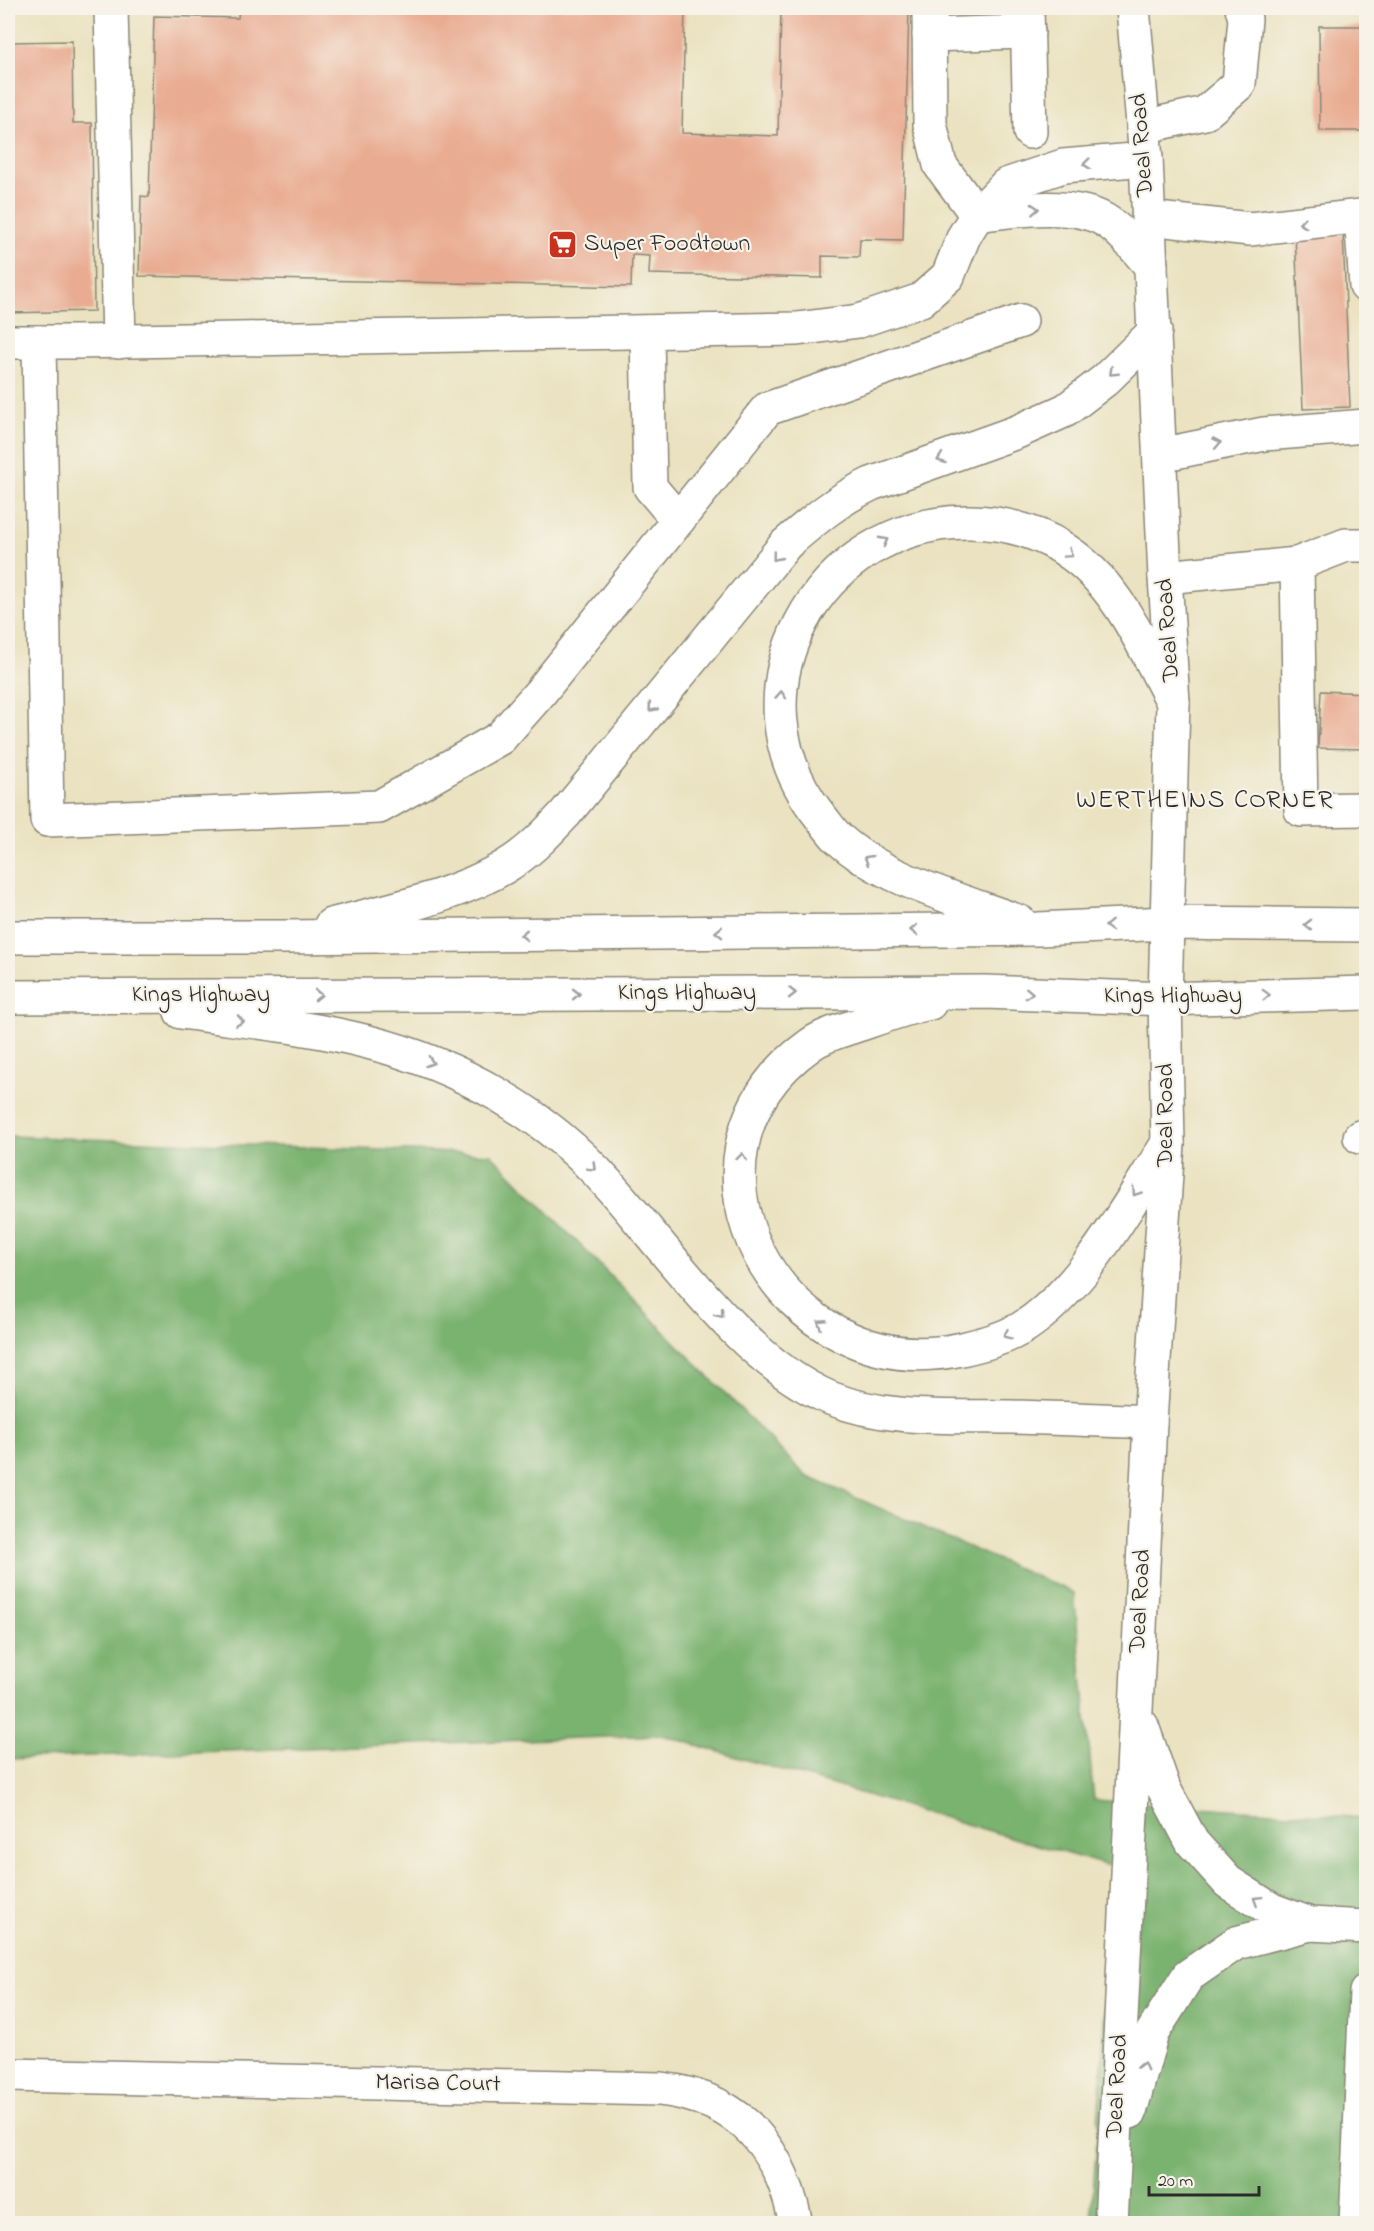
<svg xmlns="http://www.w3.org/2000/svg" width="1374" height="2231" viewBox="0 0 1374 2231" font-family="'Indie Flower',sans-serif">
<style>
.forest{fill:#7ab26f;stroke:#526e4d;stroke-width:1.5}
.building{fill:#e9ab91}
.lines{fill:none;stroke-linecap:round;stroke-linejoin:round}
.minor-casing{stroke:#8a8676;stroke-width:36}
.major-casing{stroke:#8a8676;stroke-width:36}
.minor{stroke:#fff;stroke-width:33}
.major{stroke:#fff;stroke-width:33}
.oneway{stroke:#a0a0a0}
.labels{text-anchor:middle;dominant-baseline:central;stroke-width:4.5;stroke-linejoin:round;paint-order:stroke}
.street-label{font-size:24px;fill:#2b2b2b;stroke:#f7f3e8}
.poi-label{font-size:24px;fill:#2b2b2b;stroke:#f7f3e8;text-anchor:start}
.neighbourhood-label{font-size:26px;letter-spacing:1.5px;fill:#2b2b2b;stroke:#f7f3e8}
</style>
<rect width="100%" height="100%" fill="#f7f3e8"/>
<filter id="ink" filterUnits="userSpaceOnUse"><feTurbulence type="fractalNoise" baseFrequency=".0167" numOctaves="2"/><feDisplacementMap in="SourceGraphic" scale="12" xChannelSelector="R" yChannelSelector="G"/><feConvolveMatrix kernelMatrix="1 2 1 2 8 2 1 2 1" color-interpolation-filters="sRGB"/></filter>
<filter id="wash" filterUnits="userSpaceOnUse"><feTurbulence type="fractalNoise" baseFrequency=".008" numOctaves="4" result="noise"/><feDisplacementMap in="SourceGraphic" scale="24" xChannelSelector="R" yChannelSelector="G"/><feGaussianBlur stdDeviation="1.35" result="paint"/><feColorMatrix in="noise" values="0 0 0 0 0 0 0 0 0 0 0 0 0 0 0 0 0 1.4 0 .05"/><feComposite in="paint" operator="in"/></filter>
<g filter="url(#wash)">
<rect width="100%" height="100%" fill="#eae2c0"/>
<polygon class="forest" points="8,1136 491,1154 806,1476 1074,1593 1094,1800 1366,1818 1366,2223 1091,2223 1116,1868 662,1735 8,1759"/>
<g id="blocks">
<g class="building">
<polygon points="239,8 685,8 682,133 778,136 781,8 909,8 903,240 860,239 859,257 822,256 822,278 649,274 650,256 632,255 631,287 139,276 141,196 149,197 154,16 238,18"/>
<polygon points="1319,26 1366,26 1366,131 1320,131"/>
<polygon points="72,41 73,123 92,123 94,311 8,313 8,42"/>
<polygon points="1343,233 1350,407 1303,409 1295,234"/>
<polygon points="1321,691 1366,693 1366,749 1318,748"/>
</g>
</g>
</g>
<g filter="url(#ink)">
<use href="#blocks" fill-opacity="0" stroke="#8a8676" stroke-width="1.5"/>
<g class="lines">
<defs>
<g id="minor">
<polyline points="111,8 119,342"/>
<polyline points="929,8 930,124 940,165 977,215"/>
<polyline points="1027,8 1030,132"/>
<polyline points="929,35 1028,32"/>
<polyline points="1143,127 1205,113 1239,84 1245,19 1242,8"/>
<path d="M977 215C1013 210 1078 200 1109 223 1124 233 1139 253 1151 266"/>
<polyline points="1148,218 1250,229 1361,216 1366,286"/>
<polyline points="647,332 650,487 678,520"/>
<polyline points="8,342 75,342 797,329 859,321 921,300 948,276 964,236 977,215 1006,185 1063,166 1146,159"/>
<polyline points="39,342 47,820 379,807 500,738 539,694 767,409 1021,321"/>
<polyline points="1160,455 1264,434 1366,426"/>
<polyline points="1297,564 1301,810 1366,809"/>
<polyline points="1165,577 1297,564 1346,545 1366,545"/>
<polyline points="1360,1137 1366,1137"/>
<polyline points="1142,1726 1164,1789 1192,1842 1228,1882 1272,1910 1310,1924 1366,1927"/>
<path d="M8 2075 660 2089C741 2098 781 2148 796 2224"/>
<polyline points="1130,2112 1152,2033 1188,1976 1236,1943 1310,1924"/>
<polyline points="1111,2224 1150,1422 1168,1143 1165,999 1173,702 1165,577 1146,159 1133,8"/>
<polyline points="1356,2224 1366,1992"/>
</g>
<g id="major">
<path d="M1020 922C964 901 881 879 838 838 831 831 826 823 820 816 722 694 817 521 969 522 1006 522 1044 533 1074 556 1121 591 1146 652 1173 702"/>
<path d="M331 925C391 909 462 896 514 861 533 848 549 831 565 814L786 544C814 520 837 500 871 484L1017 432 1066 410 1105 380 1155 331"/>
<polyline points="8,937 284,937 1038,929 1167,923 1366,925"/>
<polyline points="8,997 985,992 1165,999 1366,993"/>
<path d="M930 1003C906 1008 884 1016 861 1024 844 1030 825 1034 810 1045 653 1157 781 1389 962 1349 983 1344 1003 1339 1022 1328 1084 1289 1128 1204 1168 1143"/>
<path d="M181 1012C243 1021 307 1026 368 1042 459 1065 545 1113 608 1184 671 1254 742 1361 830 1398 887 1421 951 1416 1012 1417 1058 1418 1104 1420 1150 1422"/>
</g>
</defs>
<use href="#minor" class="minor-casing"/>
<use href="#major" class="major-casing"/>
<use href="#minor" class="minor"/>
<use href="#major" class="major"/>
</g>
<defs><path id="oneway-chevron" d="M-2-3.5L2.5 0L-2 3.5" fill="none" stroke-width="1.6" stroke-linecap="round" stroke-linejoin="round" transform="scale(1.5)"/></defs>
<g class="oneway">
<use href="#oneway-chevron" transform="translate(1087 164) rotate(174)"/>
<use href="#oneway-chevron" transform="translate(1035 209) rotate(-3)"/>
<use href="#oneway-chevron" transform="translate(1303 223) rotate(174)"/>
<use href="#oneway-chevron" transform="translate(1113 372) rotate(136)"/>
<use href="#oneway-chevron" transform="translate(1217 443) rotate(-11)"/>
<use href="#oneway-chevron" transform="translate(941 459) rotate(160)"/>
<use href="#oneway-chevron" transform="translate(884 541) rotate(-28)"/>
<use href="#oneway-chevron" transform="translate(1069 554) rotate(34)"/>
<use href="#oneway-chevron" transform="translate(776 557) rotate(129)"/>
<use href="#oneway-chevron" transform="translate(781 695) rotate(-86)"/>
<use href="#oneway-chevron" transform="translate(652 708) rotate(129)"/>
<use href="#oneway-chevron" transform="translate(868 859) rotate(-150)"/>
<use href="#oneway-chevron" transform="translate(1308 925) rotate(-180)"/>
<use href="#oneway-chevron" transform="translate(1109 926) rotate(178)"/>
<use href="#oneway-chevron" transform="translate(914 930) rotate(179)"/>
<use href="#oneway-chevron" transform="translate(719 932) rotate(179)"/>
<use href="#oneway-chevron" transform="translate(524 935) rotate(179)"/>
<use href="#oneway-chevron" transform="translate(792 993)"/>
<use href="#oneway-chevron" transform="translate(1029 993) rotate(2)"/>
<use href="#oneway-chevron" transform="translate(576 994)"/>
<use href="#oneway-chevron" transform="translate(318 995)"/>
<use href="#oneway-chevron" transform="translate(1266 995) rotate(-2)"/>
<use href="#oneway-chevron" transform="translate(240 1021) rotate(9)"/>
<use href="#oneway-chevron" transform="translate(430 1062) rotate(18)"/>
<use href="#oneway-chevron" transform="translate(742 1157) rotate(-84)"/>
<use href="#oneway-chevron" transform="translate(592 1167) rotate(45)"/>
<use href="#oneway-chevron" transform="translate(1136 1192) rotate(123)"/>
<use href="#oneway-chevron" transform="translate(720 1314) rotate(49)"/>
<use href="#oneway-chevron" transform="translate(821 1323) rotate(-147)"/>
<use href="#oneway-chevron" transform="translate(1007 1335) rotate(156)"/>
<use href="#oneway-chevron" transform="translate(1257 1900) rotate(-148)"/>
<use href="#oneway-chevron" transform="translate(1143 2066) rotate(-75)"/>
</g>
</g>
<defs>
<symbol id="supermarket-square" viewBox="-11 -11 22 22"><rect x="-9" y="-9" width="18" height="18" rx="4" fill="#c8321e" stroke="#f7f3e8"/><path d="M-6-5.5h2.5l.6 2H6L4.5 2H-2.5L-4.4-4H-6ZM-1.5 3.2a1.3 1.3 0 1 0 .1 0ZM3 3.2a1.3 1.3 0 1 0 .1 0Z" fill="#fff"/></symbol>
</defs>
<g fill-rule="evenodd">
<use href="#supermarket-square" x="546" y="228" width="33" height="33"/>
</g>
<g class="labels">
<g class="street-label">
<text transform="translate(1143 145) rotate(-94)">Deal Road</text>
<text transform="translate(1169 630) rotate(-94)">Deal Road</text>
<text x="687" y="993">Kings Highway</text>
<text x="201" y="995">Kings Highway</text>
<text x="1173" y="996">Kings Highway</text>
<text transform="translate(1166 1115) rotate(-90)">Deal Road</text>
<text transform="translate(1141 1601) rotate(-87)">Deal Road</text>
<text transform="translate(438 2084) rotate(1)">Marisa Court</text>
<text transform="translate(1118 2086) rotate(-87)">Deal Road</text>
</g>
<g class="poi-label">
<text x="584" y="244">Super Foodtown</text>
</g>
<g class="neighbourhood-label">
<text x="1205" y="801">WERTHEINS CORNER</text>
</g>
</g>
<rect width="1374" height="2231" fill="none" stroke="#f7f3e8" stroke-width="30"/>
<path d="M1149 2186v9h110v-9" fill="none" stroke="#2b2b2b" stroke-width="3"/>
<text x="1158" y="2186" font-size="18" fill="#2b2b2b" stroke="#f7f3e8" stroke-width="4.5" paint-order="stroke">20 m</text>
</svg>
